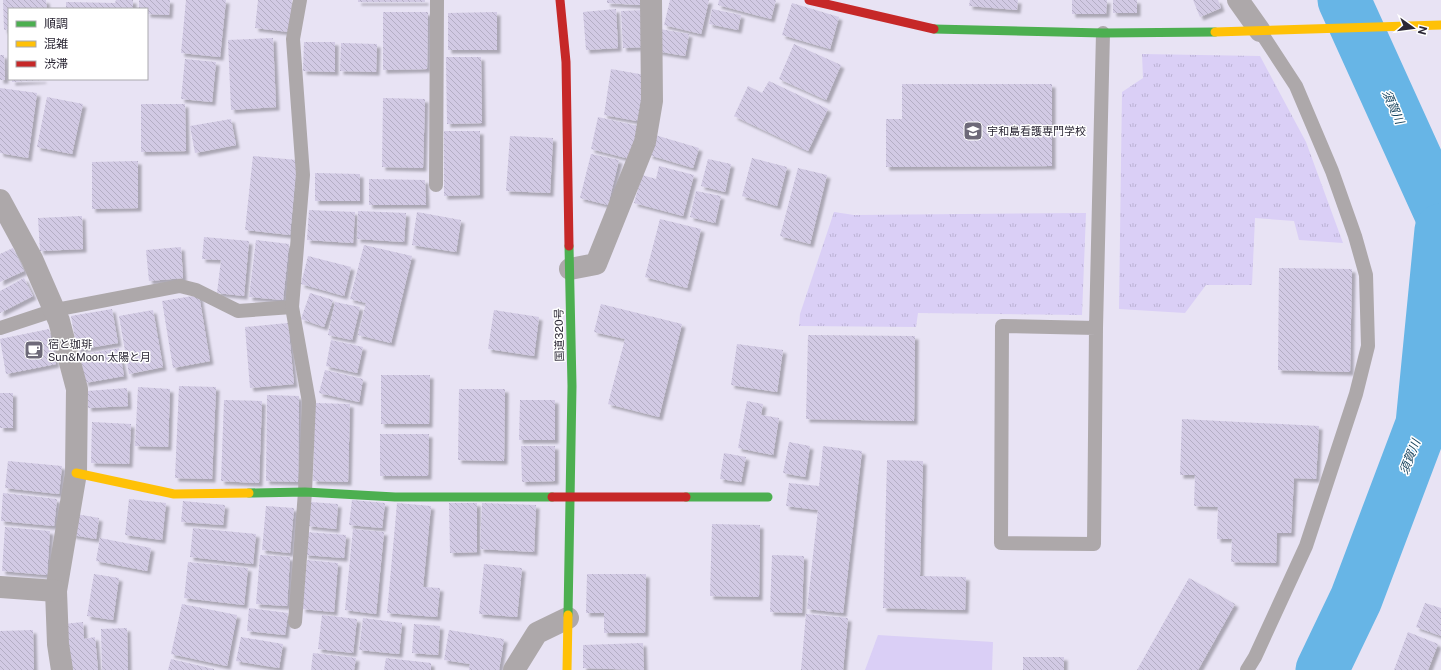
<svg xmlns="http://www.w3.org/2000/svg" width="1441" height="670" viewBox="0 0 1441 670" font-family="'Public Sans','Noto Sans JP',sans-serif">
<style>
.grass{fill:url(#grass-tufts)}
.pitch{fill:#dacff6}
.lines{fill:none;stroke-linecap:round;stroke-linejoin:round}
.river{stroke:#67b5e6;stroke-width:53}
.building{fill:url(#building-back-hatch);filter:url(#shadow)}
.lane{stroke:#ada8aa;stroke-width:14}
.street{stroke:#ada8aa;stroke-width:22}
.fast{stroke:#4caf50;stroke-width:9}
.slow{stroke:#ffc107;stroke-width:9}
.jam{stroke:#c62828;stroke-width:9}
.labels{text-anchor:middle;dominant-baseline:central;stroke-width:3;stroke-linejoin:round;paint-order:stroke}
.poi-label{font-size:11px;fill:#2b2735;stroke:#fff;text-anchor:start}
.street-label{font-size:11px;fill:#2b2735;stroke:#fff}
.water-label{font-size:12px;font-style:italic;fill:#16435d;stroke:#fff}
</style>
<defs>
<pattern id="grass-tufts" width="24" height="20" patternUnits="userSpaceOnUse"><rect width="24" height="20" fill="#dacff6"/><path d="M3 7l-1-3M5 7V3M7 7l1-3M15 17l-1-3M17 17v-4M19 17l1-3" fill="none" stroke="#bbb2d4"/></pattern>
<pattern id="building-back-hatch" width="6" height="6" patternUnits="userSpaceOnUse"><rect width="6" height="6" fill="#d2cae4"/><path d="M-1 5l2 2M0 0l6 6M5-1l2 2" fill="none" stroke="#b4aec4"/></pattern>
<filter id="shadow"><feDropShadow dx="3.5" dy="3.5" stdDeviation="1" flood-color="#0004"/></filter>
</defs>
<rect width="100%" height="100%" fill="#e8e3f4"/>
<g class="grass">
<polygon points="1142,54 1260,56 1306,142 1343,243 1299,240 1294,221 1255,218 1252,285 1206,285 1185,313 1119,309 1122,92 1143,78"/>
<polygon points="834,212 854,215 1086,213 1082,315 918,313 916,327 799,326 800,314"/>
</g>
<polygon class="pitch" points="878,635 993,642 992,670 865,670"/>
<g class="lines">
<g class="river">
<polyline points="1344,0 1441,214"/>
<polyline points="1322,670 1356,599 1422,424 1441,230"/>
</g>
</g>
<g class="building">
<polygon points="3,0 46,0 47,9 9,9 9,29 4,30"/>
<polygon points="116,0 133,0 133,9 66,9 66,2 115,3"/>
<polygon points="139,0 170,0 169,15 147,14 147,9 139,9"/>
<polygon points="186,0 226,0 220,57 181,53"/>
<polygon points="258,0 292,0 289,32 255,28"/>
<rect x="358" y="0" width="67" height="2"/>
<polygon points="607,0 640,0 640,5 607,3"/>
<polygon points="670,0 709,0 701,34 664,25"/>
<polygon points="719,0 776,0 771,19 718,5"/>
<polygon points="970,0 1018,0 1017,10 969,6"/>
<polygon points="1072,0 1107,0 1106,14 1072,14"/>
<rect x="1113" y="0" width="24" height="13"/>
<polygon points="1193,0 1218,0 1221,8 1200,17"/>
<polygon points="792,3 839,17 830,49 782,35"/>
<polygon points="616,9 618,48 586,50 583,12"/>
<polygon points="712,9 741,15 738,30 709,24"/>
<polygon points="644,10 646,47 623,48 621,11"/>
<polygon points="383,12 428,12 427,69 383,70"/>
<polygon points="497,12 497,50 448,50 448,13"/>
<polygon points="660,29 689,34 685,56 656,51"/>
<polygon points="273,38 276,107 231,110 228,40"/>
<polygon points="304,42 335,42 335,72 303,71"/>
<polygon points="341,43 377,44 376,72 340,71"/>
<polygon points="794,44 841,65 826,100 779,79"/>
<polygon points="0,55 4,55 5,80 0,80"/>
<polygon points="446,57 481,57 482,123 447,124"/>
<polygon points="185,59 216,62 212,102 181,99"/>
<polygon points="611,69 645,75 637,121 604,115"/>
<polygon points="12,79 43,79 43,80 12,82"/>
<polygon points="769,81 828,109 808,151 734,116 748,86 762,93"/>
<polygon points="902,84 1052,84 1052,166 886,167 886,119 902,119"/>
<polygon points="0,88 37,93 28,158 0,153"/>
<polygon points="47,97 83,104 72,154 37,147"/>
<polygon points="383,98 425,99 423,168 382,167"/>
<polygon points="141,104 185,104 186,151 141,152"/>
<polygon points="598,117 638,126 630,159 591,149"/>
<polygon points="231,119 236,145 195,153 190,126"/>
<polygon points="444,131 480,131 480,195 444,196"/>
<polygon points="655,135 699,148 693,168 649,155"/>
<polygon points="510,136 553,138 550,193 506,191"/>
<polygon points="591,154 619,160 608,205 580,198"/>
<polygon points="253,156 297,160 290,235 245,230"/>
<polygon points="752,158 787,167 777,206 742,196"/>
<polygon points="708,159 731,164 725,192 701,186"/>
<polygon points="138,161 138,208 92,209 92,162"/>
<polygon points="659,166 694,175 683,216 634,203 642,175 656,179"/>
<polygon points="798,168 827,175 810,244 780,236"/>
<polygon points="315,173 360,174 360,201 315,201"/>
<polygon points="369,179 425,180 426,205 369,205"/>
<polygon points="696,191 721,196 715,223 690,217"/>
<polygon points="309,210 355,212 353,243 307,240"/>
<polygon points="358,211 406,213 404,242 357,239"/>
<polygon points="417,212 461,220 456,252 412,245"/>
<polygon points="82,216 83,249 40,251 38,218"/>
<polygon points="660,219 701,229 687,288 645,277"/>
<polygon points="204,237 249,241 244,296 217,293 221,260 202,259"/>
<polygon points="256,240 289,244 283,300 249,297"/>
<polygon points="364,245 412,256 391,343 358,335 366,303 350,299"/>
<polygon points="181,247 183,278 149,281 146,250"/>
<polygon points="13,248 24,271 0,282 0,254"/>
<polygon points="308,256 351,267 344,296 301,284"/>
<polygon points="1279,268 1352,269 1350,372 1278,370"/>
<polygon points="24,278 33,296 0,313 0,291"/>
<polygon points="310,293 333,300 324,327 301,319"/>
<polygon points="199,295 210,361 173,368 162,301"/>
<polygon points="335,302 360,307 352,340 328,335"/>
<polygon points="601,304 682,324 659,417 608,404 625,339 594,332"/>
<polygon points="112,309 118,343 77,350 71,316"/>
<polygon points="153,310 163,367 129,374 119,316"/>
<polygon points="494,310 539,317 534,356 488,349"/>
<polygon points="288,323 294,384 250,388 245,327"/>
<polygon points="49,329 56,364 6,374 0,339"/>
<polygon points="808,335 915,336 914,421 806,419"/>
<polygon points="331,340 363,347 357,373 326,366"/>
<polygon points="737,344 783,350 777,392 731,385"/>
<polygon points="119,348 124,376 85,383 80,355"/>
<polygon points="325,370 363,379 359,402 319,393"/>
<polygon points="381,375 430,375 429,424 381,424"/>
<polygon points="179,386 216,387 212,479 175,478"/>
<polygon points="138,387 170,389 168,447 135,446"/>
<polygon points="127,388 128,406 88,408 87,391"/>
<polygon points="459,389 505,389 504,461 458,460"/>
<rect x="0" y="393" width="13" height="35"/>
<polygon points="267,395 299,396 298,482 266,481"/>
<polygon points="224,400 262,401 259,483 221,481"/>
<polygon points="520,400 555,400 555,440 519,440"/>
<polygon points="747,401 763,404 761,415 779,418 773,455 738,448"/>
<polygon points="315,403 350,404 348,482 313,481"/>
<polygon points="1182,419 1319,426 1316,479 1294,478 1291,533 1277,533 1276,563 1231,562 1232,539 1217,539 1218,507 1194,506 1195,475 1180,475"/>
<polygon points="92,422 131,424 129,464 91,463"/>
<polygon points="380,434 429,434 428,476 380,476"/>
<polygon points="789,442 810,446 805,477 783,473"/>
<polygon points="521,446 555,446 555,481 522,482"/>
<polygon points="823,446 862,451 843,613 807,609 818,510 786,506 789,483 819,486"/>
<polygon points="724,453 746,457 741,482 720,479"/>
<polygon points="887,460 923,461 920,576 966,577 965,610 883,608"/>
<polygon points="8,461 62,466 59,494 5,488"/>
<polygon points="3,493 57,499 54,526 1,521"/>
<polygon points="129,499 166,503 162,540 125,535"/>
<polygon points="352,500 385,503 382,528 349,525"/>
<polygon points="183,501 225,505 223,525 181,522"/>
<polygon points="310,502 338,504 336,529 308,526"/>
<polygon points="397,503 431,506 423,587 440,588 437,617 387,613"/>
<polygon points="449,503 477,503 477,552 450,553"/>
<polygon points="482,503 536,505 534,552 480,549"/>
<polygon points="266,506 294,508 290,553 262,550"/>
<polygon points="76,514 99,518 96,539 72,535"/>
<polygon points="712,524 760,525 759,597 710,596"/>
<polygon points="5,527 50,531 47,575 2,571"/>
<polygon points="193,528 256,534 253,564 190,557"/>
<polygon points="353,529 384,532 376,614 345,610"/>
<polygon points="306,532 346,535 344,558 305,555"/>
<polygon points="100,538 151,548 147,571 96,561"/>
<polygon points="260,555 290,557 287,606 256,604"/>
<polygon points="772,555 804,556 802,613 770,612"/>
<polygon points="307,560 338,563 334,612 302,609"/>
<polygon points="188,562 248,568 244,605 184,598"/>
<polygon points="484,564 522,568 517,617 479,614"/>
<polygon points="94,574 119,578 113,620 87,616"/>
<polygon points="587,574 646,574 645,633 604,633 604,613 586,613"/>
<polygon points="1189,578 1235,604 1198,670 1137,670"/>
<polygon points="1425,603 1441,608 1441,636 1416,627"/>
<polygon points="182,604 237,615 227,666 171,654"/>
<polygon points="249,608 288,613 285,635 247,631"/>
<polygon points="806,614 848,618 843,670 801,670"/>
<polygon points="322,615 357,619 353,653 318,649"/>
<polygon points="363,618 402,623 399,654 359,650"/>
<polygon points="83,622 84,639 95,637 98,670 68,670 64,624"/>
<polygon points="414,624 440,626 438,655 412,653"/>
<polygon points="127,628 128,670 102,670 101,629"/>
<polygon points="33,630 34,670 0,670 0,631"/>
<polygon points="449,630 504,639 499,670 469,670 470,664 444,660"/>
<polygon points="1408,632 1438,644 1428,670 1394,670"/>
<polygon points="241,637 283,644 279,668 236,661"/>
<polygon points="643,643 644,670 583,668 583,645"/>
<polygon points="313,653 356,658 354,670 311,670"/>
<rect x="1023" y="657" width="41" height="13"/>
<polygon points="386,658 431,663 431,670 384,670"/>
<polygon points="171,659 214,669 214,670 168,670"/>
</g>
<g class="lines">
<g class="lane">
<polyline points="436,185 437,0"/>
<polyline points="0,328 55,310 180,286 196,290 238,311 292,307"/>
<polyline points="1096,328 1002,326 1001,543 1094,544 1096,328 1103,33"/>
<polyline points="295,622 305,492 309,402 292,307 303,175 293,39 300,0"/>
<polyline points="1247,670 1255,657 1306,546 1356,394 1368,346 1366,275 1355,236 1332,171 1296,86 1260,31"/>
</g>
<g class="street">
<polyline points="1238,0 1260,31"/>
<polyline points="0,200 32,259 59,321 77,389 76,473 56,591 58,644 62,670"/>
<polyline points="570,269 596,264 645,142 652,101 651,0"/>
<polyline points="0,587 56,591"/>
<polyline points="514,670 537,633 568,618"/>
</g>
<g class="fast">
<polyline points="934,29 1103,33 1215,32"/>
<polyline points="249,493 305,492 395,497 552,497"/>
<polyline points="686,497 768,497"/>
<polyline points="568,615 572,386 569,246"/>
</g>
<g class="slow">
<polyline points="1215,32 1441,25"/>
<polyline points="76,473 174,494 249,493"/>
<polyline points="567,670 568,615"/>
</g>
<g class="jam">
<polyline points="560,0 566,62 569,246"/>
<polyline points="809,0 934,29"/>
<polyline points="552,497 686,497"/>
</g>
</g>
<defs>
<symbol id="university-square" viewBox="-11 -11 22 22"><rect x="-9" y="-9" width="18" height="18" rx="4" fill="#6d6978" stroke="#fff"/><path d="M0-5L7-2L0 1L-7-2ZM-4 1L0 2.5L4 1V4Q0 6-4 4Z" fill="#fff"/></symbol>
<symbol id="cafe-square" viewBox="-11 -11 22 22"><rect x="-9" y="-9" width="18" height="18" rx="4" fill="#6d6978" stroke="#fff"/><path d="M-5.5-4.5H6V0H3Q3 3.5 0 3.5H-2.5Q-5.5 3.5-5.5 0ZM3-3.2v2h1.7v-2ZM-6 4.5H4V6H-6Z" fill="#fff"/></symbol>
</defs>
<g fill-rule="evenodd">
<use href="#university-square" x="962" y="120" width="22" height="22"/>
<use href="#cafe-square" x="23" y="339" width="22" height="22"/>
</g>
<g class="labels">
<g class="poi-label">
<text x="987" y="131">宇和島看護専門学校</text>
<text x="48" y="344">宿と珈琲<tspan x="48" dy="13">Sun&amp;Moon 太陽と月</tspan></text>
</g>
<g class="street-label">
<text transform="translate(559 335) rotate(-91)">国道320号</text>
</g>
<g class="water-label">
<text transform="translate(1393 107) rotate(66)">須賀川</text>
<text transform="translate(1410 457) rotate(-69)">須賀川</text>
</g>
</g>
<rect x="8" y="8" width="140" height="72" fill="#ffffff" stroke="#aaa9ae"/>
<rect x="16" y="21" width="20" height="6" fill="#4caf50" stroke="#aaa9ae"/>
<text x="44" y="28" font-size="12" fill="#2b2735">順調</text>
<rect x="16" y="41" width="20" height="6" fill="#ffc107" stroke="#aaa9ae"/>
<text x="44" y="48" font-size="12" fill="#2b2735">混雑</text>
<rect x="16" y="61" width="20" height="6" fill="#c62828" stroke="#aaa9ae"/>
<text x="44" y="68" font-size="12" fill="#2b2735">渋滞</text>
<g transform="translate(1413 28) rotate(104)" stroke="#ffffff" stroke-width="3" paint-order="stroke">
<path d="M0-3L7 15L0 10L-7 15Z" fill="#2b2735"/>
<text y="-6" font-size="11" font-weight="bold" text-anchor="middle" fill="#2b2735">N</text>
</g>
</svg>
